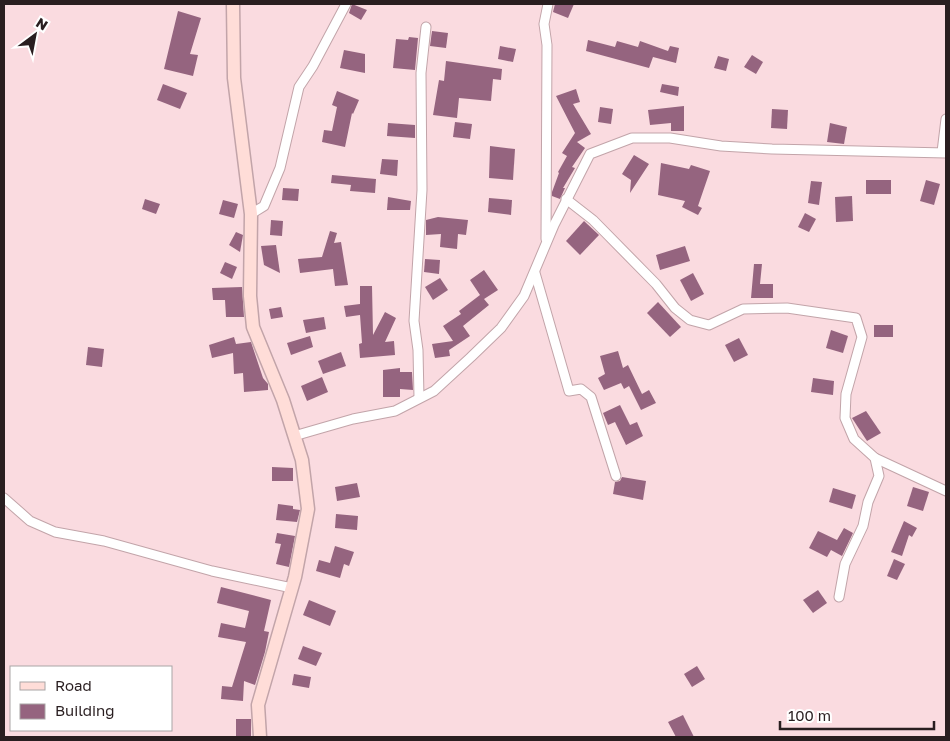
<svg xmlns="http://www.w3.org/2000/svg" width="950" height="741" viewBox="0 0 950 741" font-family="'Golos Text',sans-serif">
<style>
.building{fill:#95647f}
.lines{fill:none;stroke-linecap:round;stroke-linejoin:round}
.street-casing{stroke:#c2a4a9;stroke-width:11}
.secondary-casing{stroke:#c2a4a9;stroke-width:15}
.street{stroke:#fff;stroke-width:9}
.secondary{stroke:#ffddd8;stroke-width:12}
</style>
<rect width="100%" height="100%" fill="#fadbe0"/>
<g class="building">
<polygon points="352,4 367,10 361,20 349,13"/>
<polygon points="555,4 574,4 568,18 553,12"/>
<polygon points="178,11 201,18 190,54 198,55 193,76 164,69"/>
<polygon points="432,31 448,33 446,48 430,46"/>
<polygon points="409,37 418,38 415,70 393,68 396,39 408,40"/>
<polygon points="588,40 615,47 617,41 638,47 640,41 668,51 670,46 679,48 676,63 653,57 649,68 586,51"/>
<polygon points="500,46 516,49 513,62 498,59"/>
<polygon points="344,50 365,54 365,73 340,68"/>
<polygon points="752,55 763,62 756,74 744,67"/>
<polygon points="718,56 729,59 726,71 714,68"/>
<polygon points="446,61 502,69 501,80 493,79 491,101 459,98 457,118 433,115 439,80 444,81"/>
<polygon points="163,84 187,93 180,109 157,100"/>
<polygon points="662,84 679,87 678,96 660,92"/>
<polygon points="576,89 580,102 573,104 591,134 577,142 585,148 572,167 575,168 563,188 565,188 560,199 552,196 552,192 559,173 558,172 567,156 562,153 575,133 556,96"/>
<polygon points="337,91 359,100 353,114 352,113 345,147 322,142 324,130 332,131 337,107 332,105"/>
<polygon points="684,106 684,131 671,131 671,123 650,125 648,110"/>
<polygon points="600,107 613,109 611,124 598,122"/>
<polygon points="772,109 788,110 787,129 771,128"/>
<polygon points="455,122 472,124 470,139 453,137"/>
<polygon points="388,123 415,125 415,138 387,136"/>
<polygon points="830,123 847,127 844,144 827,142"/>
<polygon points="490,146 515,149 513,180 489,178"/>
<polygon points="634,155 649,164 630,193 631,180 622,174"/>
<polygon points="382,159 398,160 397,176 380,174"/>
<polygon points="661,163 689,169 691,165 710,171 698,206 702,208 698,215 682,207 685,201 658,195"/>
<polygon points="332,175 376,179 375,193 350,191 351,185 331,183"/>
<rect x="866" y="180" width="25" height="14"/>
<polygon points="926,180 940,184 934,205 920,201"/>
<polygon points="811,181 822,182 819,205 808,203"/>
<polygon points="283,188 299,189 298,201 282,200"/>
<polygon points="852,196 853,221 836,222 835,197"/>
<polygon points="388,197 411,201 410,210 387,210"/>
<polygon points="489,198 512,200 511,215 488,212"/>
<polygon points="145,199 160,204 156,214 142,209"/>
<polygon points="223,200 238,204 234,218 219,214"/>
<polygon points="805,213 816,219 809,232 798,227"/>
<polygon points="438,217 468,220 466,235 458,234 457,249 440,247 441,234 426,235 426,220"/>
<polygon points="271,220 283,221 282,236 270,235"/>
<polygon points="584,221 599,235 580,255 566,241"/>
<polygon points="330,231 337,233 334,243 341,242 348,285 335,286 333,269 300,273 298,259 322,257"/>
<polygon points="236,232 243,235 240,252 229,245"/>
<polygon points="276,245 280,273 264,265 261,246"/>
<polygon points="685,246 690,261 660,270 656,255"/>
<polygon points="425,259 440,260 439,274 424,272"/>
<polygon points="225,262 237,267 232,279 220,273"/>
<polygon points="754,264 762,264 760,284 773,284 773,298 751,298"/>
<polygon points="484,270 498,290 484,299 489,305 463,326 470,336 449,350 450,356 435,358 432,344 453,341 443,326 461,314 459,311 480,295 470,280"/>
<polygon points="693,273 704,294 691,301 680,280"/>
<polygon points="440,278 448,290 433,300 425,287"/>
<polygon points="360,286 372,286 373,335 385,312 396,318 385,342 394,341 395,355 360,358 359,344 362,343 360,315 346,317 344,306 360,304"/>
<polygon points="242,287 244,317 226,317 225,300 213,300 212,288"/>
<polygon points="658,302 681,327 670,337 647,313"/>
<polygon points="281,307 283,317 271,319 269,309"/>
<polygon points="324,317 326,329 306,333 303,320"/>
<rect x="874" y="325" width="19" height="12"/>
<polygon points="831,330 848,336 843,353 826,348"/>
<polygon points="310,336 313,347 291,355 287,343"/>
<polygon points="234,337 236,344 251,342 263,378 268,384 268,390 244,392 243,373 234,374 233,353 212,358 209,345"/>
<polygon points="739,338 748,355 734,362 725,345"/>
<polygon points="88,347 104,349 102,367 86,365"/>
<polygon points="618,351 623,368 628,365 642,394 649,390 656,403 641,410 629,386 624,389 621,383 604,390 598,378 605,374 600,356"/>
<polygon points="341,352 346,366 323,374 318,361"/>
<polygon points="400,368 400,372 412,372 413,390 400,389 400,397 383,397 383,370"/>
<polygon points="322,377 328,392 307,401 301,386"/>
<polygon points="813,378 834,381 833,395 811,392"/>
<polygon points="620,405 630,425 637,422 643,436 626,445 615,422 608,425 603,413"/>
<polygon points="866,411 881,433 867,441 852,418"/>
<polygon points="272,467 293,468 293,481 272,481"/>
<polygon points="622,477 646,481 643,500 613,494 615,482 620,481"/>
<polygon points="357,483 360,497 337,501 335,487"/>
<polygon points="913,487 929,492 923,511 907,506"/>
<polygon points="833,488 856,495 852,509 829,502"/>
<polygon points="278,504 293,506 293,509 300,510 297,522 276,520"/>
<polygon points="336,514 358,516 357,530 335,528"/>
<polygon points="904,521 917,528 912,537 909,535 902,556 891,552"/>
<polygon points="844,528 853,533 842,556 831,550 827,557 809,548 818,531 837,540"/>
<polygon points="277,533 295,536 289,567 276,564 281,544 275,543"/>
<polygon points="335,546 354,552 349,566 344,564 340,578 316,571 319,560 330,563"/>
<polygon points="894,559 905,564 897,580 887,576"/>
<polygon points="221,587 271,600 264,631 269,632 265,652 255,685 244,681 243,701 221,699 222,686 232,687 246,642 218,637 221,623 245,628 249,611 217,603"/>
<polygon points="818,590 827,603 813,613 803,600"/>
<polygon points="309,600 336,611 330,626 303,615"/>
<polygon points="303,646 322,653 316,666 298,659"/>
<polygon points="697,666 705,679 692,687 684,674"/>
<polygon points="294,674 311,677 309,688 292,685"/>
<polygon points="683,715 694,737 676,737 668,722"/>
<rect x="236" y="719" width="15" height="18"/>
</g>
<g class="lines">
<defs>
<g id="street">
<polyline points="942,152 946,119"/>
<polyline points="566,199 593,220 656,284 675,308 690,320 709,325 743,309 787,308 856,318 862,337 846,394 845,418 854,439 875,458 946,491"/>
<polyline points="251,214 264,206 280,168 299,87 313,66 346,4"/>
<polyline points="546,239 547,45 544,24 548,4"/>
<polyline points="535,273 569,391 581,389 591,397 616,476"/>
<polyline points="419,398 418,350 414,321 422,190 421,73 426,27"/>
<polyline points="294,436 353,419 395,411 434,391 471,357 501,328 524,296 554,225 590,154 632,138 670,138 721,146 772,149 946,153"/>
<polyline points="4,498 30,521 55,532 104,541 212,571 292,588"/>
<polyline points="839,597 845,564 863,526 868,502 879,476 875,458"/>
</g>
<polyline id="secondary" points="233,4 234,78 251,214 250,296 253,327 283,400 302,460 308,509 295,577 258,705 260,737"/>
</defs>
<use href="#street" class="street-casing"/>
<use href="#secondary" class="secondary-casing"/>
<use href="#street" class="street"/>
<use href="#secondary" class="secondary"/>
</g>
<rect width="950" height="741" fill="none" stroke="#291e20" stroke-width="10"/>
<rect x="10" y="666" width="162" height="65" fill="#ffffff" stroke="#a9a5a6"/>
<rect x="20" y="682" width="25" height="8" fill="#ffddd8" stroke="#a9a5a6"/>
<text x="55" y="691" font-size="15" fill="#291e20">Road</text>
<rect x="20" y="704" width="25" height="15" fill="#95647f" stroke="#a9a5a6"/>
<text x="55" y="716" font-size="15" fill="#291e20">Building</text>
<g transform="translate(35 35) rotate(32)" stroke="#ffffff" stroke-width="4" paint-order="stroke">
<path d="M0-4L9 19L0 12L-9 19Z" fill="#291e20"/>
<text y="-8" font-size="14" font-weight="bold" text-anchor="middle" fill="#291e20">N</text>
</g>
<path d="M780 721v8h154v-8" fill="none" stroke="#291e20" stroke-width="2.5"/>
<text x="788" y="721" font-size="15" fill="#291e20" stroke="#ffffff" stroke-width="4" paint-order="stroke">100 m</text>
</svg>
